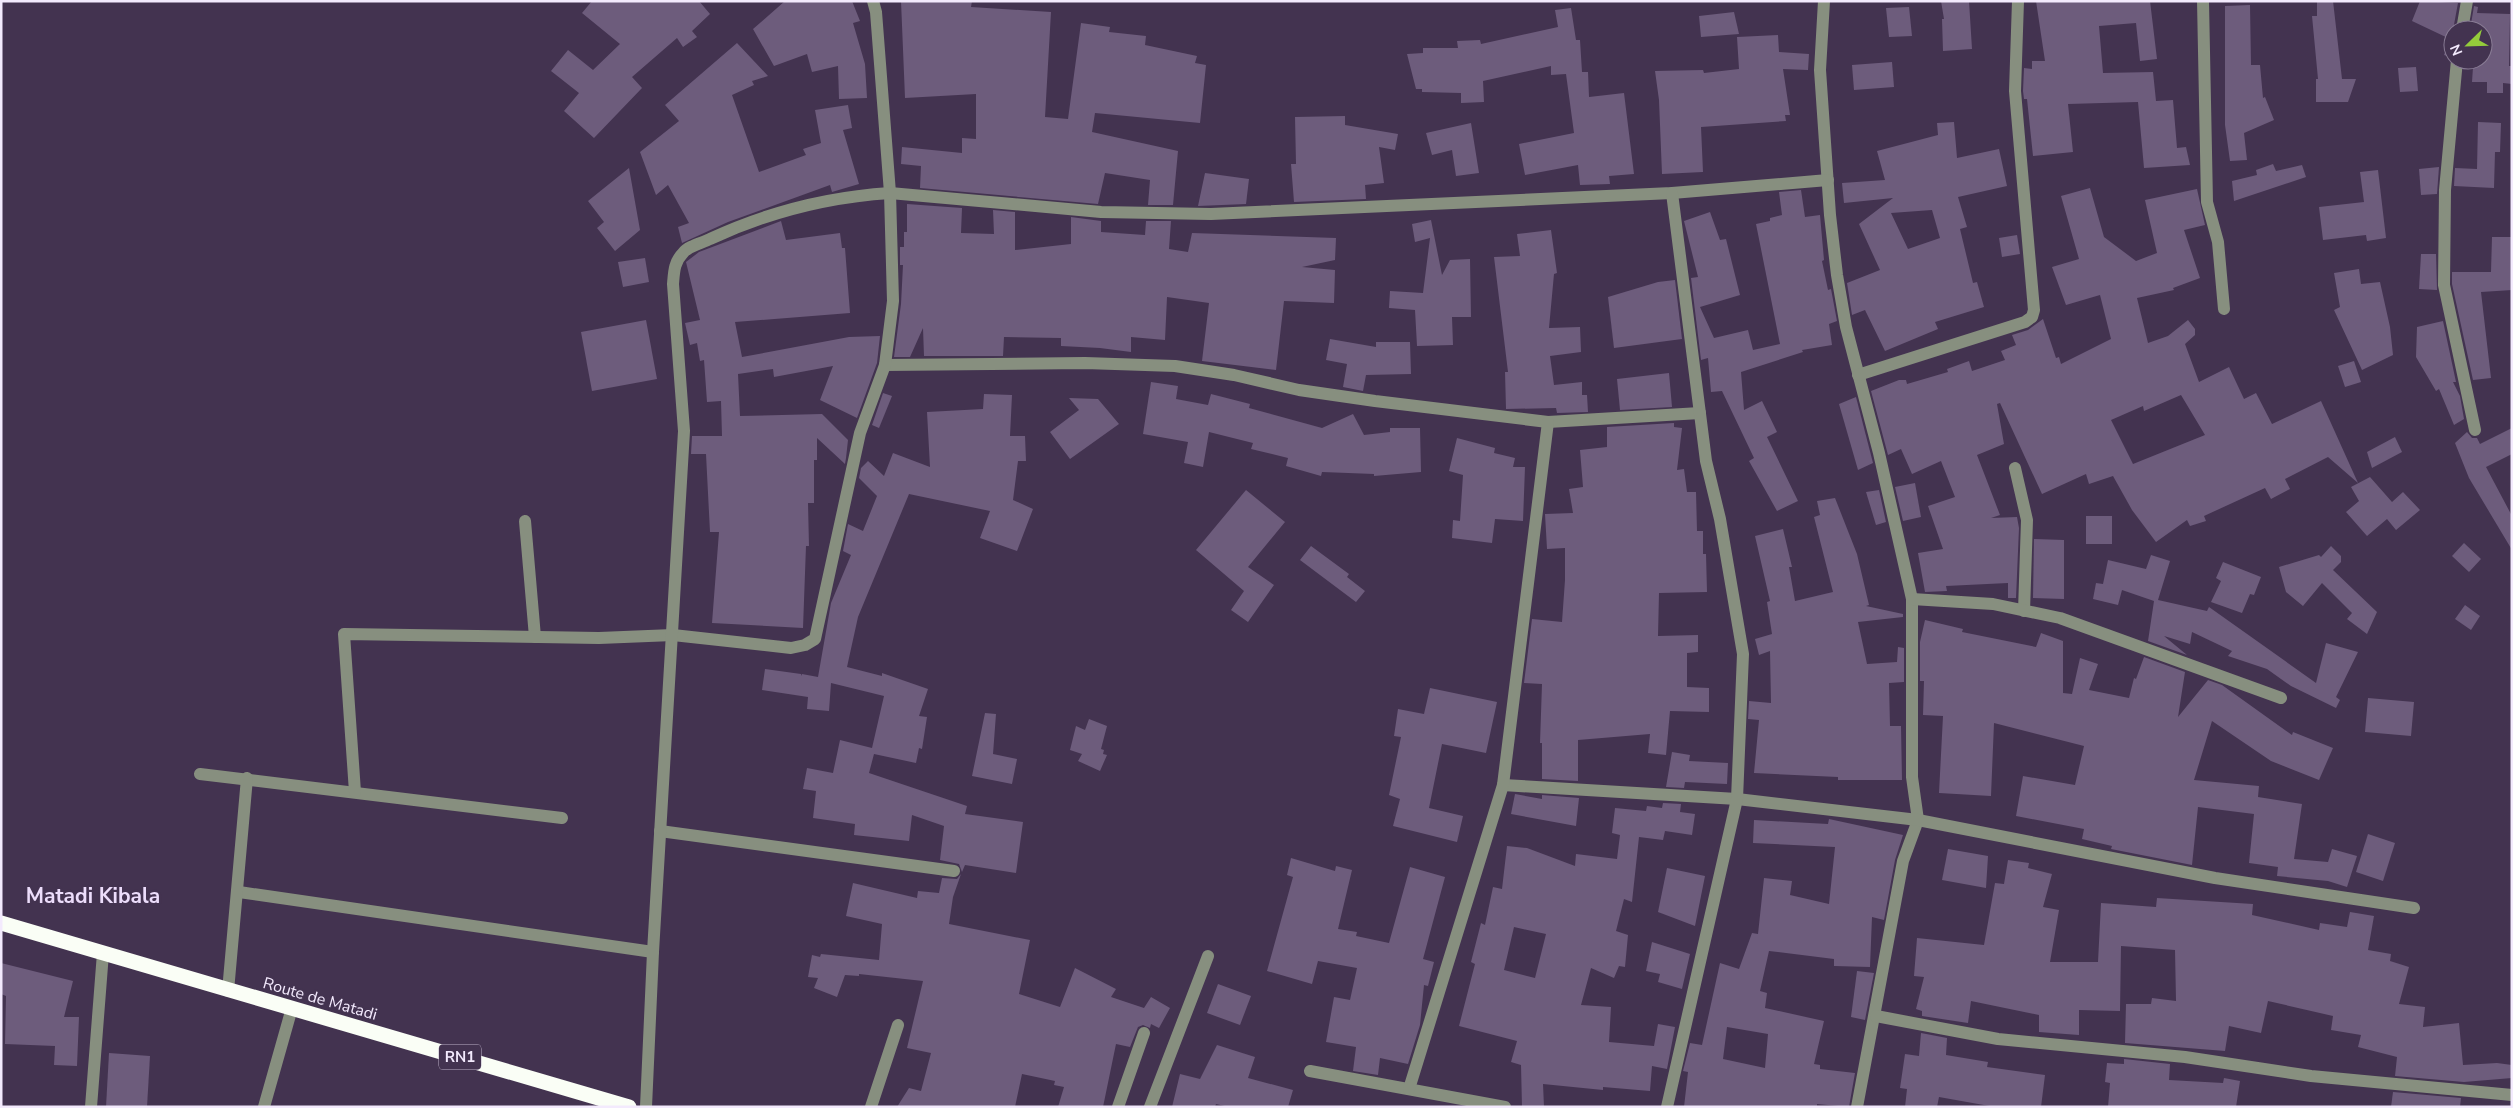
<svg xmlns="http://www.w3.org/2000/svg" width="2513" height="1108" viewBox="0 0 2513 1108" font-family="'Nunito Sans',sans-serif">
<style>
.building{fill:#6d5c7c;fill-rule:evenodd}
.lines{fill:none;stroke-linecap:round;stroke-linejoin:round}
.minor{stroke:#878f7f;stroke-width:12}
.highway{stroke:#fafef6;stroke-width:15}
.labels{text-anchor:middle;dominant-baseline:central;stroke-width:4.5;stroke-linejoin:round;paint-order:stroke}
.shield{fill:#433350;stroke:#beb3c9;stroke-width:1}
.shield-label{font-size:15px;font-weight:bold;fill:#f3eafd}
.street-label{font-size:16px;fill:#f3eafd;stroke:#433350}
.district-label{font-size:21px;font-weight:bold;fill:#ecddfb;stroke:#433350}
</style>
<rect width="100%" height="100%" fill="#433350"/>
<g class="building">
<polygon points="592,1 699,1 710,14 692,31 697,37 683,47 677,38 632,77 642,88 594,138 564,111 579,93 551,71 568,50 593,70 620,44 582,13"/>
<polygon points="785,1 852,1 860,21 853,23 865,64 867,98 839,99 838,66 812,72 807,54 774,66 753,29"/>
<polygon points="901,1 972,1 971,7 1051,12 1045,117 1068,119 1081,23 1110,27 1109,32 1146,36 1145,45 1197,56 1195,63 1206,65 1200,123 1095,113 1092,132 1178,151 1173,205 1148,205 1150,180 1105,173 1098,204 920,188 921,166 901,164 902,147 962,153 962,138 976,139 976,94 905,98"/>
<polygon points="1941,1 1969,1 1972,49 1943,51 1942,19 1944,19"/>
<polygon points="2036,1 2150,1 2157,59 2140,61 2136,23 2099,26 2103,73 2153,72 2156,101 2173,100 2177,148 2186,147 2190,165 2144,168 2138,102 2068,104 2073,152 2033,156 2027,99 2024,99 2023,91 2024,68 2032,69 2032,61 2045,61"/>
<polygon points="2317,1 2333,1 2342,79 2356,79 2348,102 2316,102 2316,79 2318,79 2312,16 2317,16"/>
<polygon points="2420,1 2458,3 2453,30 2453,53 2450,57 2444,55 2450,39 2412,21"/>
<polygon points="2250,5 2251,65 2260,65 2263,98 2265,97 2274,120 2244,133 2247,160 2230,161 2225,125 2225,6"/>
<polygon points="2474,6 2478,7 2477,13 2510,14 2509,66 2512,66 2512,84 2503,83 2503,93 2487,93 2487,82 2472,82 2473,67 2465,63 2465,60 2483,60 2483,30 2470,30"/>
<polygon points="1909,7 1912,36 1889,37 1886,8"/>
<polygon points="1571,8 1576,40 1580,40 1582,72 1588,72 1589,97 1624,93 1634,174 1609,176 1610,184 1580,185 1578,165 1525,175 1519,144 1574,133 1566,74 1551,75 1551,66 1483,81 1484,102 1461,103 1461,93 1422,92 1422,89 1416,89 1407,54 1423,53 1423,48 1458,48 1457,41 1480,40 1481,44 1558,27 1555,10"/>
<polygon points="1734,12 1739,34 1701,37 1699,16"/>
<polygon points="1778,35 1779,52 1809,54 1808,70 1783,69 1790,115 1785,115 1786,121 1701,127 1703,172 1662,174 1659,100 1655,71 1703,70 1704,73 1739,69 1737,37"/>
<polygon points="737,43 768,76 752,81 754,85 732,95 759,172 806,155 803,149 821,143 815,110 848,105 852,128 843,130 859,184 832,192 830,185 728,222 682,243 678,227 689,223 668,185 656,195 640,152 679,121 665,105"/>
<polygon points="1892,62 1894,87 1854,90 1852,65"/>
<polygon points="2416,67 2418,91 2400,92 2398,68"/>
<polygon points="1345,116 1345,125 1398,134 1395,150 1379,147 1384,183 1365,185 1366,199 1294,202 1291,164 1296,164 1295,117"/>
<path d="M1954 122 1957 158 1999 149 2007 186 1958 197 1967 227 1960 229 1973 283 1977 282 1984 307 1935 322 1938 329 1885 351 1865 310 1852 315 1847 283 1880 270 1859 224 1893 198 1844 203 1842 183 1885 180 1877 151 1938 135 1937 123ZM1932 210 1940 238 1908 249 1891 213Z"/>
<polygon points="2478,122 2501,123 2500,152 2495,152 2494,188 2454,186 2455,168 2477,169"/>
<polygon points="1471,123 1479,173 1456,176 1452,150 1432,155 1426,133"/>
<polygon points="2273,164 2276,171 2302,165 2306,177 2234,201 2232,181 2257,175 2256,170"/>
<polygon points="2439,167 2437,194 2421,195 2419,169"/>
<polygon points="629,168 640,230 615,251 597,228 604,222 588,201"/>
<polygon points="2378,170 2386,238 2367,241 2366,235 2323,240 2319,207 2364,202 2360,172"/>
<polygon points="1205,173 1249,179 1246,204 1198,206"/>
<path d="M2090 188 2104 237 2136 261 2157 253 2145 200 2197 189 2205 225 2184 230 2200 278 2173 288 2174 290 2137 298 2148 343 2168 336 2188 320 2195 329V335L2185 344 2199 382 2229 367 2244 399 2256 393 2272 424 2321 401 2358 483 2328 457 2285 479 2290 489 2271 499 2265 488 2204 516 2206 521 2190 526 2187 520 2156 542 2132 510 2113 476 2089 484 2086 474 2042 494 2000 403 1997 404 2004 444 1977 455 2000 515 1991 518 2017 517 2019 528 2016 598H2008V583L1946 586 1947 591 1925 592 1918 553 1943 549 1928 506 1955 497 1941 461 1912 474 1901 449 1888 455 1871 391 1899 380H1906L1907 384 1948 372 1947 369 1969 361 1972 371 2005 360 2001 351 2016 345 2012 335 2028 330 2043 319 2056 358 2059 357 2061 364 2111 339 2100 295 2066 305 2052 267 2079 259 2061 196ZM2181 395 2205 435 2133 464 2111 420 2143 406 2144 411Z"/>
<polygon points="1801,190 1805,217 1820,215 1824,260 1822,261 1828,290 1831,289 1837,321 1829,324 1832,345 1802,350 1803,352 1741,372 1744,410 1762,401 1777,432 1767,437 1798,501 1777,511 1749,461 1754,458 1722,391 1711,392 1708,358 1701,360 1691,278 1698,277 1684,221 1710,212 1720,240 1726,239 1740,295 1700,307 1714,338 1748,330 1753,350 1780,344 1756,224 1770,221 1770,218 1782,215 1779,192"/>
<polygon points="907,204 962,208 961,233 994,234 993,210 1015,212 1015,250 1071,244 1071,217 1101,221 1101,232 1145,235 1146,221 1171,221 1169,249 1188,252 1192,233 1336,238 1335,260 1302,267 1335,270 1334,303 1284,301 1276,370 1202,361 1209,303 1167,297 1165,340 1131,337 1131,352 1100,348 1061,346 1061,338 1004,337 1003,356 924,356 923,328 910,357 894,357 901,304 903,265 900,265 900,247 904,247 904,232 907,232"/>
<polygon points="1431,220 1442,275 1450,260 1470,259 1471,317 1452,317 1453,345 1417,346 1415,310 1389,308 1390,291 1423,293 1430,238 1415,242 1412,224"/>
<polygon points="781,221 786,240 840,233 842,248 845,248 850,313 735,322 742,357 849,337 880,336 877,363 857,418 820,400 833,366 774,377 773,369 738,374 740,416 822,414 848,440 846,458 845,464 817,438 817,460 814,460 814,503 808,503 809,546 806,546 803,628 712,623 719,532 710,532 706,454 691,454 692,436 722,436 721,401 707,402 704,360 700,361 697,343 690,345 685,323 700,320 686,262 699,252"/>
<polygon points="1551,230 1557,273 1554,274 1549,328 1580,327 1581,352 1550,356 1554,385 1582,382 1582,395 1587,395 1588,412 1557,413 1556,408 1506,409 1505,372 1508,372 1494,257 1520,256 1517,234"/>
<polygon points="2017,235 2020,254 2002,257 1999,238"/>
<polygon points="2492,237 2512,237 2512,290 2481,292 2491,378 2473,380 2452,284 2452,272 2491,272"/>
<polygon points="2421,254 2436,254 2437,290 2419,289"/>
<polygon points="645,258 649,282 623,287 618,262"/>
<polygon points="2359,269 2361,284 2380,282 2390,327 2393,355 2362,370 2334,310 2340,307 2334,273"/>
<polygon points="1675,280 1682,339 1614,348 1608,297 1658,282"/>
<polygon points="646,320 657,379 592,391 581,332"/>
<polygon points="2443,321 2456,382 2453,382 2460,396 2464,419 2454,425 2439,389 2436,391 2416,357 2417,327"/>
<polygon points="1330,339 1376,347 1376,342 1410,342 1411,374 1366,375 1363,391 1343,387 1347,364 1326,360"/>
<polygon points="2354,361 2361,382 2345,387 2338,366"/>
<polygon points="1669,373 1672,407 1620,410 1617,379"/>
<polygon points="1151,382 1178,386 1176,399 1208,405 1211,394 1250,404 1249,408 1322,428 1353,414 1364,435 1390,432 1390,428 1420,428 1421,472 1374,476 1374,474 1322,472 1321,476 1286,466 1288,458 1251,449 1253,443 1209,432 1203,467 1184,463 1188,442 1143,434"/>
<polygon points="883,393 892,396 879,428 872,425"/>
<polygon points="984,394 1012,395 1010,436 1025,436 1026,461 1018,461 1013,500 1033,509 1017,551 980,538 990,511 909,494 858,617 847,667 882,676 882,673 928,689 919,716 927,717 922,749 919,748 916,763 874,754 869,773 967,806 965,814 1023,822 1016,873 965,865 962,872 959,864 940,860 944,826 912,815 909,841 854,835 855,824 813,818 816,791 803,789 807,768 833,773 840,740 872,748 884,696 831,683 829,711 807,709 808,697 762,690 765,669 801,674 801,676 802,674 818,677 831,603 851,555 843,551 848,524 863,531 877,496 859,478 861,468 868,461 884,476 893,453 930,467 927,412 983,409"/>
<polygon points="1856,397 1873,463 1858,470 1839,404"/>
<polygon points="1069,398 1098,399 1119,424 1070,459 1050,432 1079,410"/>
<polygon points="1674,423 1674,427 1682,428 1677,470 1684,469 1687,492 1696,492 1697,531 1703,531 1703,554 1706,554 1707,592 1659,593 1658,636 1698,635 1698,652 1687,653 1687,687 1709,688 1709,712 1670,711 1666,755 1648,753 1650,734 1578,740 1578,781 1542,779 1542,743 1540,743 1542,684 1524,683 1532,619 1562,622 1565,580 1565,548 1547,549 1545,514 1573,513 1569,489 1583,487 1580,450 1607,447 1607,427"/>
<polygon points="2512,428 2512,454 2486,467 2512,516 2512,550 2469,478 2455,443 2467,432 2472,438 2477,438 2480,444"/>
<polygon points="2395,437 2402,452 2372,468 2367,452"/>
<polygon points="1457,438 1495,448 1494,453 1515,458 1513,467 1525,467 1523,521 1495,519 1492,543 1452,538 1453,520 1460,521 1463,475 1449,471"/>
<polygon points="2370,477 2392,502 2403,492 2420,510 2396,530 2387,519 2367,536 2346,512 2359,501 2351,487"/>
<polygon points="1915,483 1921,517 1903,521 1895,487"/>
<polygon points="1246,490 1285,522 1248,567 1274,585 1248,622 1231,610 1244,591 1196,550"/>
<polygon points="1879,490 1886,522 1876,525 1866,492"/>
<polygon points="1835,498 1857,554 1869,605 1866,606 1903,614 1903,617 1858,622 1867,664 1897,662 1898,647 1904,648 1904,682 1889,683 1890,726 1901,726 1902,780 1838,780 1838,777 1754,773 1759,720 1748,719 1749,701 1771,703 1770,651 1759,655 1755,639 1772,634 1767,602 1770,601 1755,536 1783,529 1792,567 1789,567 1795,601 1833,592 1814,517 1820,515 1817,501"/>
<rect x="2086" y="516" width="26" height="28"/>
<polygon points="2034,539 2064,540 2064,599 2033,598"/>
<polygon points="2464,543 2481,559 2469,572 2452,556"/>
<polygon points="1311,546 1349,574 1347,577 1365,591 1356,602 1300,560"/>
<polygon points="2331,546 2341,556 2341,562 2333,570 2377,612 2367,634 2347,619 2352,613 2322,583 2303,606 2286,592 2279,567 2319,555 2321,557"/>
<polygon points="2151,555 2170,561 2158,600 2207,611 2209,607 2316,683 2326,643 2358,652 2336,697 2340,700 2336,708 2291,686 2267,669 2228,656 2232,651 2192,632 2190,644 2164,636 2187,655 2148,641 2154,601 2122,590 2118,605 2093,599 2096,583 2103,584 2108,560 2146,569"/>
<polygon points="2223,562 2261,577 2254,595 2250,594 2242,613 2211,602 2221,581 2216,578"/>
<polygon points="2465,605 2480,616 2471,630 2455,619"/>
<polygon points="1925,620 1963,629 1962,632 2036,647 2041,633 2063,641 2063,693 2072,694 2080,658 2098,664 2089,690 2129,698 2134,678 2136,679 2144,657 2185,672 2178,717 2208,680 2222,685 2292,735 2293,732 2333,748 2319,780 2271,761 2212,721 2194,780 2259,786 2258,797 2302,804 2294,859 2328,862 2332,849 2357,856 2347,887 2328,881 2277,876 2278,867 2249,863 2254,814 2198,807 2192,865 2111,849 2112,846 2082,839 2084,829 2016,816 2023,776 2075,785 2084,746 1994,723 1991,796 1939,793 1943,716 1923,715 1924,681 1920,681 1920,642"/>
<polygon points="1430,688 1497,702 1486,753 1442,744 1429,808 1463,816 1457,842 1393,826 1400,799 1389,795 1401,737 1394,736 1398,709 1424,714"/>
<polygon points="2368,698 2414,702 2411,736 2365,732"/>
<polygon points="985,713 996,714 993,754 1017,759 1012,784 972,776"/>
<polygon points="1089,719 1107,726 1101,749 1104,750 1103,754 1107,755 1100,771 1078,761 1082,754 1070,750 1076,726 1085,730"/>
<polygon points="1672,752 1690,755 1689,761 1728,763 1727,784 1685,782 1684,788 1666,787"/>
<polygon points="1515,794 1542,799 1542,795 1579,798 1576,826 1511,814"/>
<path d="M1663 803 1681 804 1680 812 1695 814 1692 835 1665 831 1663 840 1639 837 1632 902 1624 899 1616 931 1628 935 1625 967 1619 966 1614 978 1591 968 1581 1005 1611 1007 1609 1042 1654 1046 1658 1024 1675 1027 1667 1069 1652 1066 1650 1091 1603 1087V1090L1543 1084 1544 1107H1522L1521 1065 1511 1062 1517 1041 1459 1026 1475 964 1471 962 1481 923 1485 925 1493 887 1502 889 1507 846 1527 848 1575 866 1576 854 1617 859 1620 835 1612 833 1615 808 1646 811 1647 806 1662 808ZM1514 927 1546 934 1535 978 1504 970Z"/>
<path d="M1829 819 1903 835 1895 860 1884 920 1872 917 1870 967 1834 966V959L1769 951 1760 991 1767 993 1765 1008 1824 1021 1814 1064 1820 1065V1069L1855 1073 1849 1107 1817 1104V1107H1684L1688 1072 1683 1071 1690 1043 1702 1045 1720 963 1739 969 1752 933 1758 934 1764 878 1792 881 1790 895 1829 904 1835 847 1753 843 1754 820 1828 824ZM1727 1027 1768 1034 1765 1068 1723 1059Z"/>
<polygon points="2368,834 2395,843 2383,881 2356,872"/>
<polygon points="1948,849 1988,856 1986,888 1942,880"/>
<polygon points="1291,858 1335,871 1336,866 1352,870 1338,929 1357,932 1356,936 1389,943 1410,867 1445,877 1423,959 1434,962 1428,986 1424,985 1420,1025 1408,1064 1380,1058 1378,1075 1353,1071 1356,1047 1326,1042 1334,997 1350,1000 1357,968 1318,961 1312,984 1267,971 1293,877 1287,875"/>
<polygon points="2008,860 2029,863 2028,868 2052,874 2043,907 2059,910 2050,962 2098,962 2101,903 2156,907 2157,898 2253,904 2252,915 2319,930 2320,923 2347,927 2350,912 2374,916 2368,950 2391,954 2390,961 2409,967 2399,1004 2425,1007 2423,1027 2459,1023 2463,1065 2497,1063 2512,1065 2512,1078 2464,1082 2395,1076 2397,1057 2358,1047 2361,1035 2331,1030 2333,1016 2268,1001 2261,1033 2229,1026 2225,1051 2125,1043 2126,1004 2151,1004 2152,998 2176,1001 2175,950 2121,946 2120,1011 2079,1010 2079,1035 2039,1032 2039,1015 1971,1001 1968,1023 1922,1016 1922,1011 1916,1009 1924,977 1914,976 1917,938 1984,945 1995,883 2004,884"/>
<polygon points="1667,868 1705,876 1695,926 1658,912"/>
<polygon points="961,874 953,897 949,924 1030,940 1019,994 1060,1007 1075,968 1116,989 1111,997 1144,1008 1151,997 1170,1008 1159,1028 1151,1024 1150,1028 1143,1025 1138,1027 1130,1047 1116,1044 1103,1107 1058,1107 1064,1087 1054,1085 1055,1081 1022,1074 1015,1107 897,1107 909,1088 921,1091 931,1053 907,1048 923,981 859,974 859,976 845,975 837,997 814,988 818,978 808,977 812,955 820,957 821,954 879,960 882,924 846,916 853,883 917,898 918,891 939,893 942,878 957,879"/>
<polygon points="1652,942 1690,954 1682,989 1658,982 1660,974 1646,971"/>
<polygon points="1,963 73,981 64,1017 79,1017 77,1066 54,1065 55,1046 5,1044 6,996 1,994"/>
<polygon points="1857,971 1874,973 1865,1020 1851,1017"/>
<polygon points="1218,984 1251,996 1240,1025 1207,1013"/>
<polygon points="1921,1033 1947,1038 1946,1055 1988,1062 1987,1067 2045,1075 2041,1107 1995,1107 1939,1097 1937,1107 1905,1107 1907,1089 1900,1088 1905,1054 1919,1056"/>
<polygon points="1217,1045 1255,1057 1248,1078 1293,1090 1288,1107 1229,1107 1216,1104 1215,1107 1172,1107 1180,1074 1200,1079"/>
<polygon points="109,1053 150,1056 147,1107 106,1107"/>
<polygon points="2124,1059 2170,1064 2169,1080 2223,1083 2224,1078 2240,1081 2236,1107 2108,1107 2110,1083 2105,1082 2107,1063 2124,1064"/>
<polygon points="2393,1092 2461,1098 2460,1107 2391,1107"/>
</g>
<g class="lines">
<g class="minor">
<polyline points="1824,1 1820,70 1830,215 1837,275 1846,327 1879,453 1912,599 1912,777 1918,820 1903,861 1857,1107"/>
<polyline points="2203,1 2207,202 2218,242 2224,309"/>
<polyline points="2462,30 2467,1"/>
<polyline points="2457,60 2445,190 2444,285 2475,430"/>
<polyline points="885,365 1085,363 1175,366 1234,375 1299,390 1375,401 1548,422 1700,413"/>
<polyline points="1858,375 2025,322 2032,317 2034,310 2015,91 2018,1"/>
<polyline points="2015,468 2027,520 2024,611"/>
<polyline points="525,521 535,637"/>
<polyline points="1912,599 1993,604 2060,618 2281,698"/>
<polyline points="200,774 562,818"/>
<polyline points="1503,785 1737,799 1918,820 2215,878 2414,908"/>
<polyline points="355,792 344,634 599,638 673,635 791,648 805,645 815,639 860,433 885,365 893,301 890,193 876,12 873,1"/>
<polyline points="660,831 954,871"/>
<polyline points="239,892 653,952"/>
<polyline points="228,991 247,778"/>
<polyline points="1876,1016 1998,1039 2185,1057 2311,1076 2512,1095"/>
<polyline points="1310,1071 1505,1107"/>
<polyline points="1409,1089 1503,785 1548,422"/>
<polyline points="91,1107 103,953"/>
<polyline points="264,1107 292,1008"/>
<path d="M646 1107 653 952 684 431 673 284C674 272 674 262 683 253 688 246 702 243 710 239 766 213 828 197 890 193L1101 212 1211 214 1672 193 1828 180"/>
<polyline points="871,1107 898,1025"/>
<polyline points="1118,1107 1144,1033"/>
<polyline points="1150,1107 1208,956"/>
<polyline points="1667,1107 1737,799 1743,654 1720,519 1706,461 1672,193"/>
</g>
<polyline class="highway" points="1,923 629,1107"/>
</g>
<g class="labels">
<rect class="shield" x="439" y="1044.5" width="42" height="25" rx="4"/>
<g class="shield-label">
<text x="460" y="1057">RN1</text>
</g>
<g class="street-label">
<text transform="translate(320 999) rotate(16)">Route de Matadi</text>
</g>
<g class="district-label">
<text x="93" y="896">Matadi Kibala</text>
</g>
</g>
<rect width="2513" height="1108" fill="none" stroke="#f3eafd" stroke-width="5"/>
<g transform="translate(2468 45) rotate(247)"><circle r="24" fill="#433350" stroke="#897c95"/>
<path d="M0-4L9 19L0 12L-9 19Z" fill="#94cc3b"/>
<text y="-8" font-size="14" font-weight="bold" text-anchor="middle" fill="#f3eafd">N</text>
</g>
</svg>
